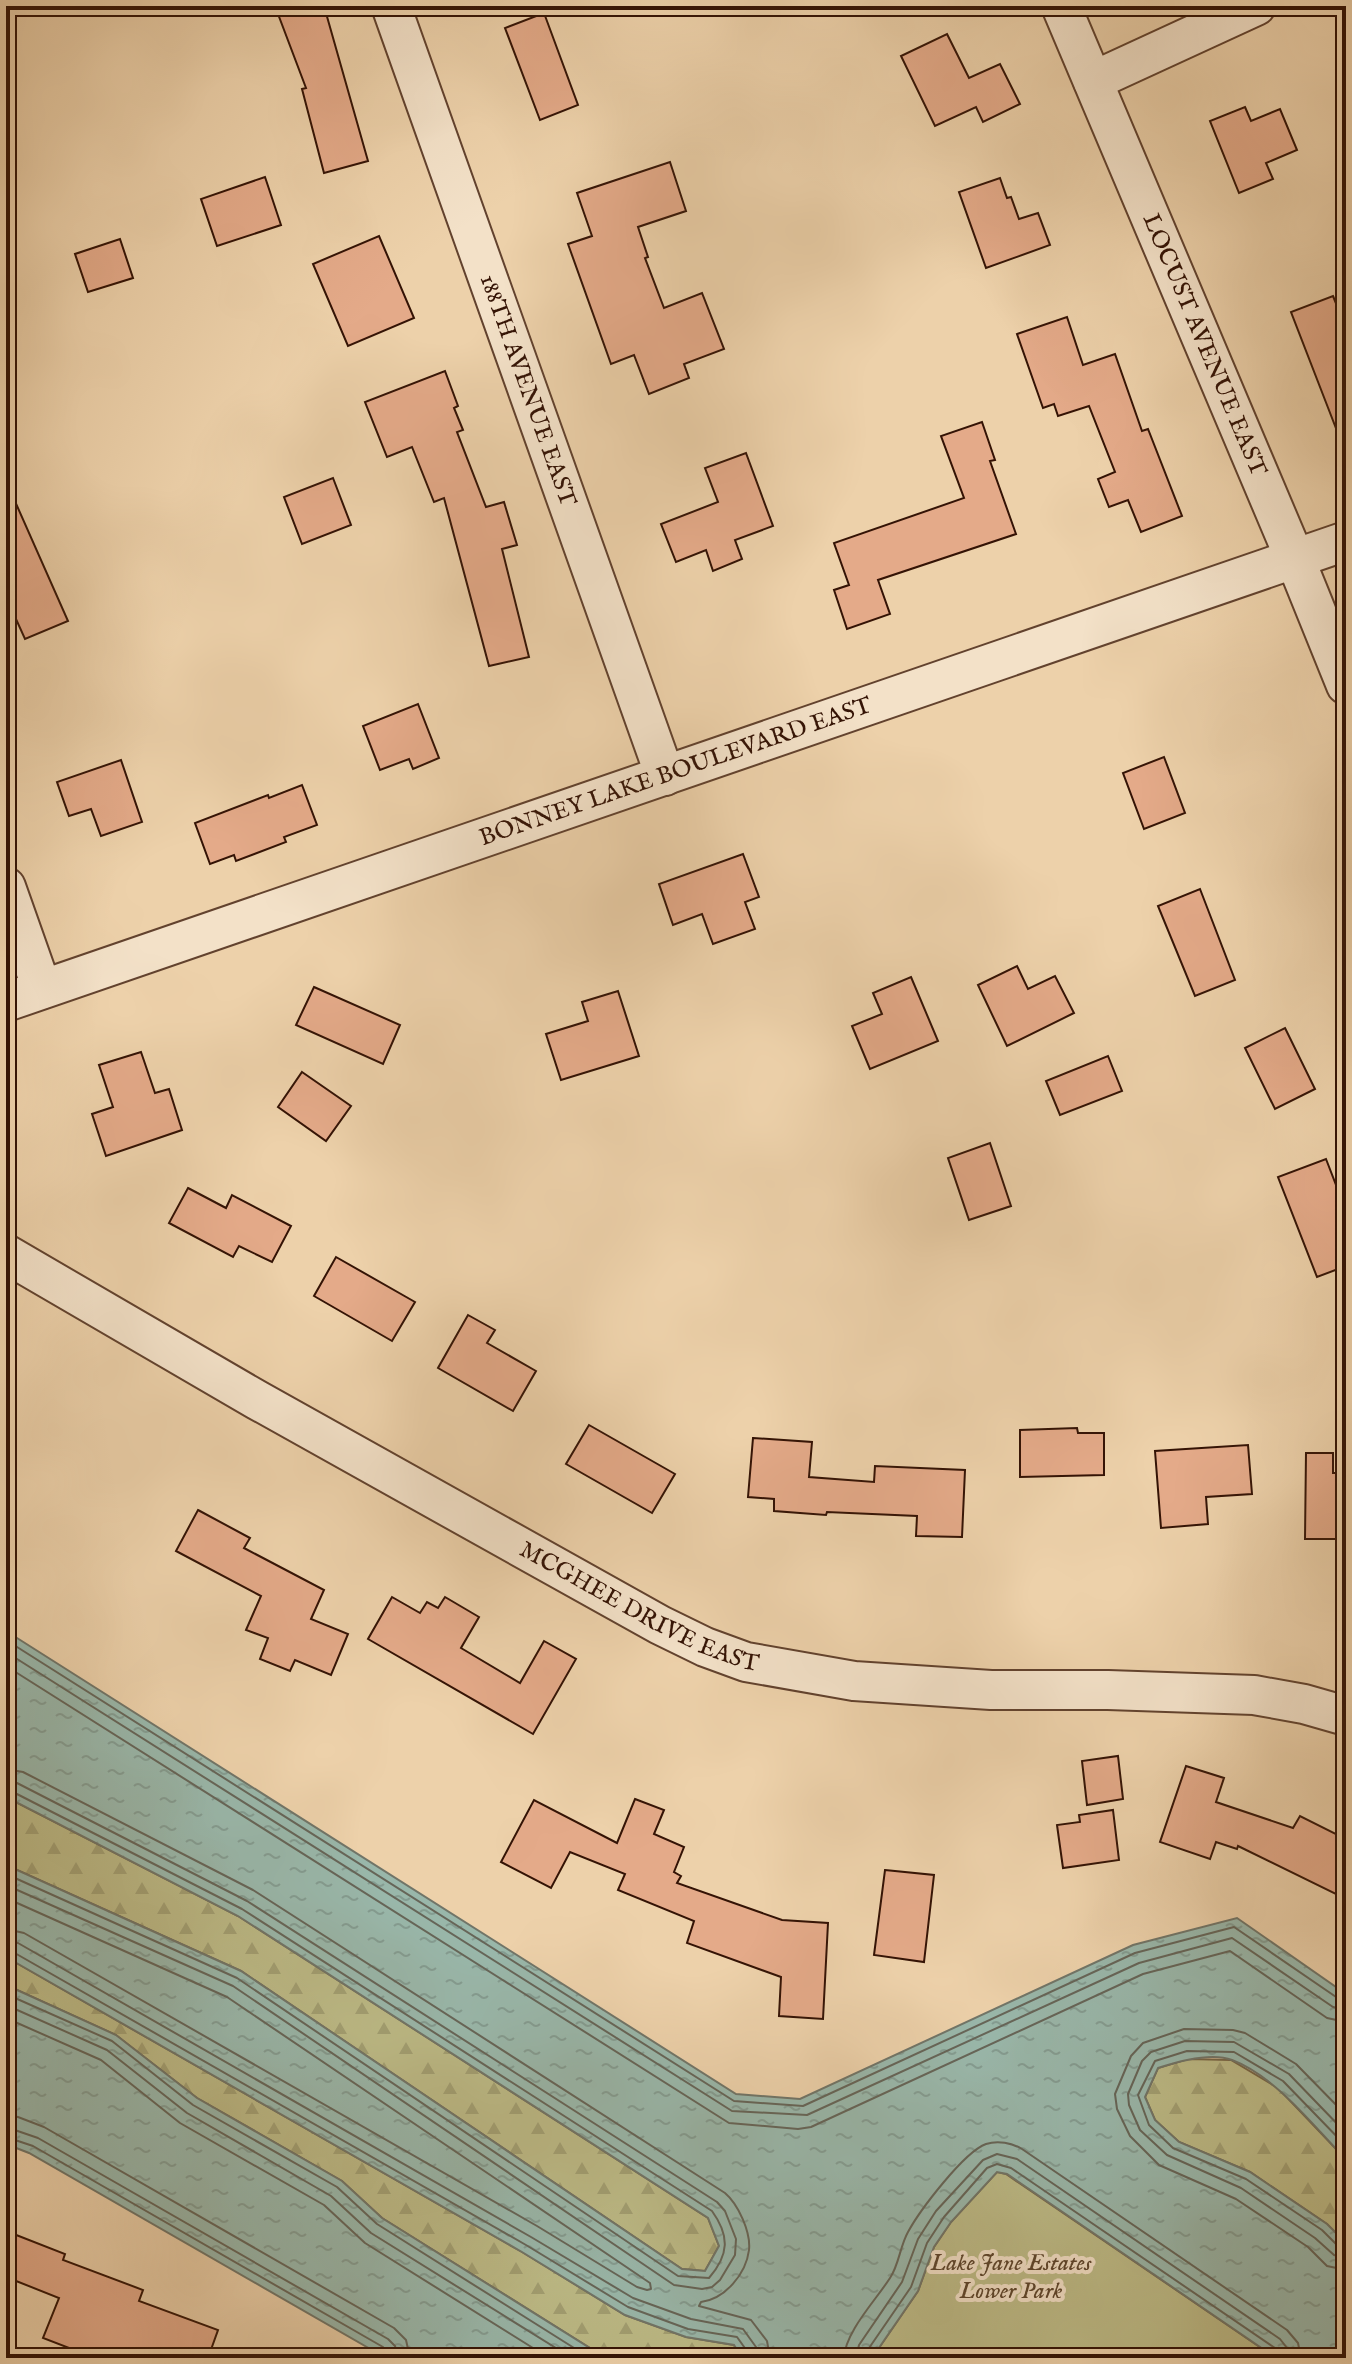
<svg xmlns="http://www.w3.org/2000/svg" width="1352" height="2364" viewBox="0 0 1352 2364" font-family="'IM FELL English',serif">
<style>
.forest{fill:url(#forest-firs);stroke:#786646;stroke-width:2}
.green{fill:#bcba86;stroke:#786646;stroke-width:2}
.water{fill:url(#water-ripples);stroke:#717568;stroke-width:2}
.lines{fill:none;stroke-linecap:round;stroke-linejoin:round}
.shore{stroke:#666558;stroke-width:2}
.building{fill:#e4aa89;stroke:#341305;stroke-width:2}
.minor-casing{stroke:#62422e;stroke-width:42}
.minor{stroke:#f3e1c8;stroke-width:38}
.labels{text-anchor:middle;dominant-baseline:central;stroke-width:8;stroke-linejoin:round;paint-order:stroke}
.street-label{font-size:24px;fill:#341305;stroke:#f3e1c8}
.park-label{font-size:24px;font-style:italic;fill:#5d452c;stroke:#f3e1c8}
</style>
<defs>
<pattern id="forest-firs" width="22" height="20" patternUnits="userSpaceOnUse" patternTransform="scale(2)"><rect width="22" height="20" fill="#bcba86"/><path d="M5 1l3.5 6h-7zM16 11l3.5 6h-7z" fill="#a29f72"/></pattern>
<pattern id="water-ripples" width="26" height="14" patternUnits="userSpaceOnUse" patternTransform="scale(2)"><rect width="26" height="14" fill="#99b7aa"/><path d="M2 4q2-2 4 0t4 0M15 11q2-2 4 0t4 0" fill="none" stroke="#849c91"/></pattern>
</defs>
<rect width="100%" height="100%" fill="#edd1aa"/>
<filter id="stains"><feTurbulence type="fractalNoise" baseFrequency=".0025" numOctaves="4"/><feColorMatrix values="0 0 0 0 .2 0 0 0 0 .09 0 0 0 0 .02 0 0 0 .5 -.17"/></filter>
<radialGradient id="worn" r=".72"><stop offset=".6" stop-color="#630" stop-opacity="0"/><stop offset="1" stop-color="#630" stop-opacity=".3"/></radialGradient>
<g class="forest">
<polygon points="6,1797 238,1916 708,2218 719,2246 705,2271 682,2269 241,1971 6,1865"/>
<polygon points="6,1957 522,2252 625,2315 686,2337 734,2345 742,2358 619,2358 598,2353 382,2218 342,2181 197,2098 116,2035 6,1985"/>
<polygon points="1188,2059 1231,2060 1278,2088 1337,2150 1346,2155 1346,2243 1327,2224 1250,2172 1179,2142 1155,2120 1145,2097 1158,2068"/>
</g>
<polygon class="green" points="997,2172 1006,2174 1276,2358 872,2358 918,2291 934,2247 951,2222"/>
<g class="water">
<path d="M6 1631 736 2094 800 2099 1133 1945 1237 1918 1346 1994V2155L1337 2150C1308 2119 1272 2075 1232 2060 1211 2052 1179 2061 1158 2068L1145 2097 1155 2120 1179 2142 1250 2172 1327 2224 1346 2243V2358H1276L1007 2174 997 2172 951 2222 934 2247 918 2291 872 2358H742L734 2345 686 2337 625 2315 522 2252 6 1957V1865L241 1971 682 2269 705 2271 719 2246 708 2218 238 1916 6 1797Z"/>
<polygon points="6,1985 116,2035 197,2098 342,2181 382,2218 598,2353 619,2358 386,2358 29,2153 6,2144"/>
</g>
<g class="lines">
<g class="shore">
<polyline points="6,1640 734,2101 803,2106 1135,1953 1234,1927 1339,1999 1346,2000"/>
<polyline points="6,1652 732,2111 807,2115 1139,1963 1232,1938 1333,2007 1346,2010"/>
<polyline points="6,1666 729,2123 798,2129 811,2127 1143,1974 1230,1951 1327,2018 1346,2022"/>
<path d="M6 1769 23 1772 253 1890 725 2193C738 2204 751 2232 749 2250 746 2274 725 2299 701 2302L699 2306 751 2320 767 2341 770 2358"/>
<polyline points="6,1781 17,1783 247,1901 717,2202 725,2211 736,2239 735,2255 720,2280 712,2287 702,2289 674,2285 233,1986 6,1885"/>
<path d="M6 1791 13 1792 242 1909 712 2211C730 2236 729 2255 709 2278L678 2276 237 1978 6 1874"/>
<polyline points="6,1898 227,1997 650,2283 651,2289 647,2290 637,2287 537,2226 24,1933 6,1929"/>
<polyline points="6,1941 18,1943 531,2237 633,2298 691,2319 743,2329 756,2347 758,2358"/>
<polyline points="6,1951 13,1952 526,2245 628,2307 688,2329 737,2337 747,2351 748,2358"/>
<polyline points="6,1994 112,2041 193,2105 337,2187 377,2224 590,2358"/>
<polyline points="6,2005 107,2050 187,2113 331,2196 371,2233 572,2358"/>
<polyline points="6,2018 101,2060 180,2123 324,2205 365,2243 549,2358"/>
<polyline points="6,2115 18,2117 44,2127 394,2328 406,2340 410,2358"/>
<polyline points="1346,2115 1296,2064 1245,2033 1233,2030 1184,2029 1143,2043 1131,2056 1115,2094 1117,2109 1130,2136 1159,2165 1236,2199 1308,2247 1327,2266 1346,2270"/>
<polyline points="6,2127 38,2138 388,2339 395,2346 398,2358"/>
<polyline points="1346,2133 1289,2074 1234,2042 1185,2041 1151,2052 1142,2061 1128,2094 1129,2105 1140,2130 1167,2155 1241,2188 1315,2238 1334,2255 1346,2258"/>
<polyline points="6,2137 33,2146 383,2347 388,2358"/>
<polyline points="1346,2146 1283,2081 1234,2052 1187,2051 1155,2061 1138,2095 1149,2125 1173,2148 1246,2179 1322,2230 1338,2246 1346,2248"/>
<path d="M844 2358C845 2332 876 2300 890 2278 899 2265 900 2246 908 2232 920 2210 964 2152 986 2144 998 2140 1012 2143 1022 2149L1287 2330 1298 2343 1301 2358"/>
<polyline points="856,2358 859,2345 902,2282 918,2239 936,2211 983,2160 997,2154 1017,2159 1280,2339 1287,2348 1289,2358"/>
<polyline points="866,2358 867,2351 911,2287 927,2243 944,2217 987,2168 997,2164 1011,2168 1275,2348 1279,2358"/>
</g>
</g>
<g class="building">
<polygon points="275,6 324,6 368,161 324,173 302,89 306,88"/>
<polygon points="544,13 578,105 540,120 505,28"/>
<polygon points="947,34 969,78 1000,64 1020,104 983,122 976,107 935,126 901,56"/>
<polygon points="1245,107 1251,121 1280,109 1297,150 1266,163 1273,179 1239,193 1210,121"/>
<polygon points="670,162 686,211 638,227 648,257 645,258 664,308 702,293 724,349 684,364 689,378 649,394 634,355 611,364 568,244 592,236 577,193"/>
<polygon points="265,177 281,225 217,246 201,199"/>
<polygon points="1000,178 1007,198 1011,197 1019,219 1038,213 1050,245 986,268 959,192"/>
<polygon points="379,236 414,318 348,346 313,264"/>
<polygon points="120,239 133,278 88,292 75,254"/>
<polygon points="1333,296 1346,328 1344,449 1291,312"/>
<polygon points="1067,317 1083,365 1115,354 1142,431 1148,429 1182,516 1141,532 1128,500 1109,507 1098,479 1115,472 1089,406 1058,416 1054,404 1043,408 1017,334"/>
<polygon points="445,371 458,406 454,408 463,430 457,432 486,507 504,502 517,545 502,549 529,657 489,666 444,498 434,502 412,447 387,457 365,402"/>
<polygon points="982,422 995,460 990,461 1016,534 878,580 890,614 847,629 834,590 849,585 834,543 964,498 941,436"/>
<polygon points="746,453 773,526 735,540 742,559 713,571 706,550 676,562 661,524 718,502 705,468"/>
<polygon points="333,478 351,525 302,544 284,497"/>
<polygon points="6,481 68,621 25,639 6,597"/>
<polygon points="418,704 439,758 413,769 409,759 380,770 363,726"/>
<polygon points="1164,757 1185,813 1144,829 1123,773"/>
<polygon points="121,760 142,822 101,836 91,809 69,816 57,782"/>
<polygon points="302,785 317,825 284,837 286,842 236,861 234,855 210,864 195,823 268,795 269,798"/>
<polygon points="743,854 759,897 745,902 755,929 713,944 702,914 673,925 659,884"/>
<polygon points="1200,889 1235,980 1195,996 1158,906"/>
<polygon points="1017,966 1028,989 1055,976 1074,1013 1007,1046 978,985"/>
<polygon points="911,977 938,1041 870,1069 852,1026 882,1014 873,993"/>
<polygon points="314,987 400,1025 383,1064 296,1025"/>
<polygon points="618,991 639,1056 561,1080 546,1034 588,1021 582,1002"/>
<polygon points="1285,1028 1315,1089 1275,1109 1245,1048"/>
<polygon points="141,1052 155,1093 169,1089 182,1130 106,1156 92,1114 113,1107 99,1065"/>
<polygon points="1108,1056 1122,1091 1060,1115 1046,1081"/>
<polygon points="302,1072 351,1106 326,1141 278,1107"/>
<polygon points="990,1143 1011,1206 969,1220 948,1158"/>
<polygon points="1326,1159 1338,1190 1346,1186 1346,1266 1317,1277 1278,1177"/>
<polygon points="188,1188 226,1208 232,1195 291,1226 272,1262 239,1246 233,1257 169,1223"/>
<polygon points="336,1257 415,1302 392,1341 314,1296"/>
<polygon points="468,1315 495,1330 487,1343 536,1371 513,1411 438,1368"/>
<polygon points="589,1425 675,1474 652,1513 566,1464"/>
<polygon points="1077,1428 1078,1433 1104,1433 1104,1475 1020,1477 1020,1430"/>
<polygon points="753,1438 812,1442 809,1477 874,1482 875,1466 965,1470 962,1537 916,1536 917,1516 827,1512 826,1515 774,1511 774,1499 748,1497"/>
<polygon points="1248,1445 1252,1494 1206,1497 1208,1524 1161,1528 1155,1451"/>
<polygon points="1306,1453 1333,1453 1333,1473 1346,1473 1346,1539 1305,1539"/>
<polygon points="198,1510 250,1538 244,1548 324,1590 311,1619 348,1634 331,1675 295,1660 290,1671 260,1659 268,1638 246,1630 261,1596 176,1551"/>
<polygon points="392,1597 420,1613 427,1602 438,1608 445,1597 479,1617 461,1648 520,1683 544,1641 576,1659 533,1734 368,1639"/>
<polygon points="1118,1756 1123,1799 1087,1805 1082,1761"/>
<polygon points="1186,1766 1224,1778 1216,1802 1293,1828 1300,1816 1346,1839 1346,1899 1238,1846 1237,1849 1216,1842 1210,1859 1160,1842"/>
<polygon points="635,1799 664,1810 654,1834 684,1847 674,1872 681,1876 677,1883 782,1920 828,1923 823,2019 779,2016 781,1977 687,1943 694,1921 618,1890 625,1874 570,1852 551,1888 501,1862 534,1800 617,1843"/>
<polygon points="1113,1810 1119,1860 1063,1868 1057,1825 1080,1822 1079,1815"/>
<polygon points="885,1870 934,1875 924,1962 874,1955"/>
<polygon points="6,2231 65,2254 63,2260 143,2290 139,2301 218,2330 208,2358 95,2358 43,2338 59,2298 6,2277"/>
</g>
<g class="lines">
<defs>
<g id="minor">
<path id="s1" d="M391 6 665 776"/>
<path id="s2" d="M1061 6 1295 559 1346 685"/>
<polyline points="1093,81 1256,6"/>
<polyline points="6,887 42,989"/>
<path id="s3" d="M6 1002 1346 541"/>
<path id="s4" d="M6 1254 257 1400 660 1625 705 1647 746 1662 854 1681 991 1690H1108L1254 1695 1304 1704 1346 1716"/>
</g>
</defs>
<use href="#minor" class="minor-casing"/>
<use href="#minor" class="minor"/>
</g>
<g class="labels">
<g class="street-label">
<text stroke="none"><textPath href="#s2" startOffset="368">LOCUST AVENUE EAST</textPath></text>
<text stroke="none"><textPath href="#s1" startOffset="408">188TH AVENUE EAST</textPath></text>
<text stroke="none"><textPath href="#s3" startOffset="708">BONNEY LAKE BOULEVARD EAST</textPath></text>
<text stroke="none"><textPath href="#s4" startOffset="726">MCGHEE DRIVE EAST</textPath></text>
</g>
<g class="park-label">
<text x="1011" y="2263">Lake Jane Estates<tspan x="1011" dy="28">Lower Park</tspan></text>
</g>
</g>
<rect width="1352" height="2364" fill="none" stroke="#edd1aa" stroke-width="32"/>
<rect x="8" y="8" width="1336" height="2348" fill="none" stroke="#341305" stroke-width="4"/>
<rect x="16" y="16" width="1320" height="2332" fill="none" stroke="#341305" stroke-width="2"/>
<rect width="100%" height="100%" filter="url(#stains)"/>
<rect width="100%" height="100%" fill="url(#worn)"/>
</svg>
